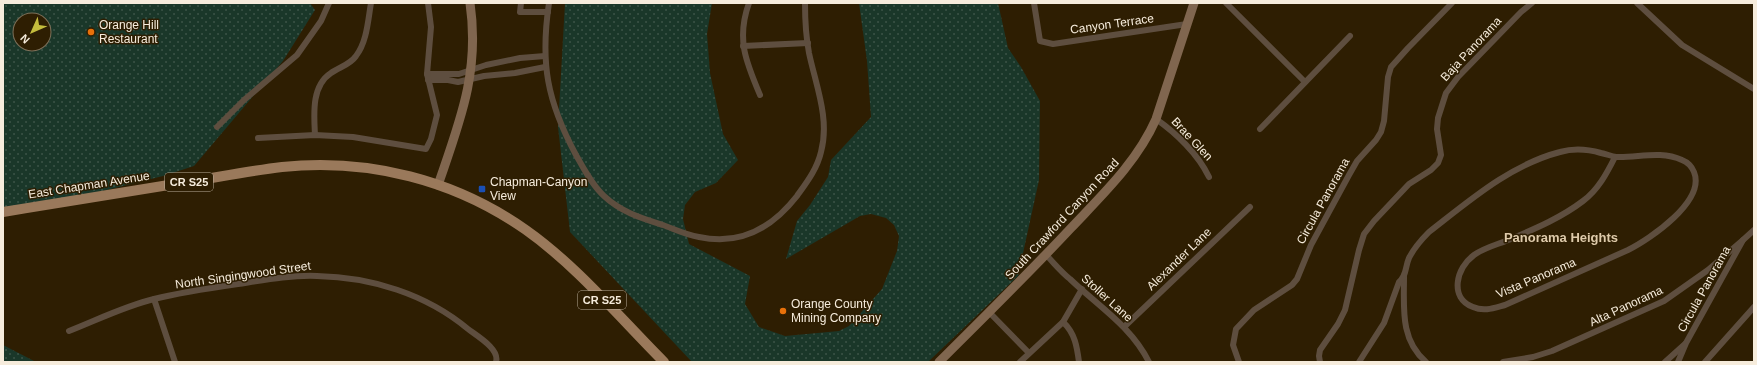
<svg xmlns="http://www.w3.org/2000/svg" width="1757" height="365" viewBox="0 0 1757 365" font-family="Arial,sans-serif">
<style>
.grass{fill:url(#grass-dots);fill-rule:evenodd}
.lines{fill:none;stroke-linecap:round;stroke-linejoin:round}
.street{stroke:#5e4e3f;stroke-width:6}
.secondary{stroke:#80664f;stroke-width:9}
.primary{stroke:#9a795b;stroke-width:10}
.food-dot{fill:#e8710a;stroke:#2e1e02;stroke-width:1.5}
.transit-dot{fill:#1a4fb4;stroke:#2e1e02;stroke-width:1.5}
.labels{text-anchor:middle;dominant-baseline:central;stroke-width:3;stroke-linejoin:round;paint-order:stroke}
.shield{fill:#2e1e02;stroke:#baae9b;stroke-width:1}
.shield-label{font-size:11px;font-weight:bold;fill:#f6ecdc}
.street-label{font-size:12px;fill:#f6ecdc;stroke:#2e1e02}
.poi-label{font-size:12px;fill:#f6ecdc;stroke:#2e1e02;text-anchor:start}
.neighbourhood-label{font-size:13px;font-weight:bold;fill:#decaaa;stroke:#2e1e02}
</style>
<defs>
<pattern id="grass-dots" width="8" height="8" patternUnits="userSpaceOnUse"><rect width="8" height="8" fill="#1a3729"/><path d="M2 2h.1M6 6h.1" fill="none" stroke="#3c5447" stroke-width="1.8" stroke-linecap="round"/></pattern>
</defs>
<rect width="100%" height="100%" fill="#2e1e02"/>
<g class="grass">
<path d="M3 3H310L315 10 283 61 194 166 163 176 38 207 3 214ZM20 20H44V44H20Z"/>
<polygon points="565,3 712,3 707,34 710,73 723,134 738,160 716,183 695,192 685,205 683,219 689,244 750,276 745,304 759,327 785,336 839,331 849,326 882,289 897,251 899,236 894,225 886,218 871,214 860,216 786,259 797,221 810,205 828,177 831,160 871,117 867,61 859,3 998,3 1008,48 1021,67 1040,101 1039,180 1018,276 928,362 692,362 570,232 558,127"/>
<polygon points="3,345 36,362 3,362"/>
</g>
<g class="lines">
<g class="street">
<polyline points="521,3 520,12 548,12"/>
<path d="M549 3C540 63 547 101 576 155 584 169 592 185 604 196 621 212 641 218 663 225 674 229 686 235 699 237 740 246 772 228 797 196 807 182 817 169 821 152 830 119 816 86 809 53 806 37 805 20 805 3"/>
<path d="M749 3C736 39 746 62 760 95"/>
<polyline points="1034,3 1040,41 1053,44 1187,24"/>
<polyline points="1226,3 1305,82"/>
<polyline points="1637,3 1682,45 1754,89"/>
<polyline points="743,46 808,43"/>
<polyline points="427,74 459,74 486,65 520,58 545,56"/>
<polyline points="428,80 448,80 458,82 484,76 515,73 545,67"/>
<path d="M1156 119C1176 133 1198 154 1209 177"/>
<polyline points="217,127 244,100 297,55 321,21 329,3"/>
<polyline points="1260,129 1350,36"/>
<path d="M315 135C314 115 311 86 331 73 339 67 350 65 356 56 367 42 368 20 371 3"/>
<polyline points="258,138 315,135 353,137 426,149 431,139 437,115 427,74 431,27 428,3"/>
<path d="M1046 255C1054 263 1061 272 1070 279 1098 306 1131 326 1149 362"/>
<path d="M1404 277C1404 308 1400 340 1426 362"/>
<polyline points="154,299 175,362"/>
<polyline points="989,312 1029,353"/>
<path d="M1063 322C1075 333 1077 347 1079 362"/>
<polyline points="1124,327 1250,207"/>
<path d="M69 331C97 320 125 306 154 299 182 292 210 288 238 284 264 280 291 275 317 276 371 277 426 294 468 329 477 336 500 349 496 362"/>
<polyline points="1020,362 1063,322 1082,289"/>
<polyline points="1239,362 1233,345 1236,329 1254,310 1292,285 1297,279 1311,245 1349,175 1357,161 1376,140 1381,132 1384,121 1388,77 1391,67 1408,48 1452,3"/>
<polyline points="1320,362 1319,356 1320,350 1338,324 1345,310 1359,250 1364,234 1374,221 1409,184 1431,170 1438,163 1441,155 1437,129 1438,118 1446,93 1458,77 1521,12 1532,3"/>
<path d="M1359 362 1384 323 1399 282C1407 275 1405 267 1409 258 1414 248 1421 240 1429 232 1469 201 1510 165 1560 152 1574 148 1587 149 1601 153 1606 154 1611 156 1616 157 1638 158 1660 150 1682 160 1687 162 1692 167 1694 172 1706 201 1650 239 1628 250L1505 305C1494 308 1484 312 1473 307 1449 298 1456 268 1474 255 1485 247 1500 244 1513 238 1537 228 1562 217 1583 201 1598 190 1607 173 1615 157"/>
<polyline points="1503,362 1533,357 1552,351 1664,301 1708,270 1743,240"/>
<polyline points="1665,362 1685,344"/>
<polyline points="1678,362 1686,343 1743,240 1754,230"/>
<polyline points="1705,362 1754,307"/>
</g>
<g class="secondary">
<path d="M438 185C460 121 480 72 470 3"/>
<path d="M939 362C983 318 1028 274 1071 228 1103 194 1137 162 1156 119L1194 3"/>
</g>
<path class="primary" d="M3 212C62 202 121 193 181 183 214 178 248 171 282 167 369 158 455 180 526 230 577 266 620 318 664 362"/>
</g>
<g class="food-dot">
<circle cx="91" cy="32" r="4"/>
<circle cx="783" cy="311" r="4"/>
</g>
<rect class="transit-dot" x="478" y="185" width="8" height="8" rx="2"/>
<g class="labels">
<g class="shield">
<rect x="165" y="173" width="48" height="18" rx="3"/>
<rect x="578" y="291" width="48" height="18" rx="3"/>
</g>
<g class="shield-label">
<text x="189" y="182">CR S25</text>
<text x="602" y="300">CR S25</text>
</g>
<g class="street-label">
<text transform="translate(1112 24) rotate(-8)">Canyon Terrace</text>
<text transform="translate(1471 49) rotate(-47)">Baja Panorama</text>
<text transform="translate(1192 139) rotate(47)">Brae Glen</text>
<text transform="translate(89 185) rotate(-9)">East Chapman Avenue</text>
<text transform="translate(1323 201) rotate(-61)">Circula Panorama</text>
<text transform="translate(1062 219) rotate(-47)">South Crawford Canyon Road</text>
<text transform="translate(1179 259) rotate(-44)">Alexander Lane</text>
<text transform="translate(243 275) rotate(-8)">North Singingwood Street</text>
<text transform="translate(1536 278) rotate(-23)">Vista Panorama</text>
<text transform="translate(1704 289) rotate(-61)">Circula Panorama</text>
<text transform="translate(1107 298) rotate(42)">Stoller Lane</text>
<text transform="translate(1626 306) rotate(-25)">Alta Panorama</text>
</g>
<g class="poi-label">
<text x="99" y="25">Orange Hill<tspan x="99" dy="14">Restaurant</tspan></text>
<text x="490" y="182">Chapman-Canyon<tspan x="490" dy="14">View</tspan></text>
<text x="791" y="304">Orange County<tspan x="791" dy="14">Mining Company</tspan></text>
</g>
<g class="neighbourhood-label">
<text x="1561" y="237">Panorama Heights</text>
</g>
</g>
<rect width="1757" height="365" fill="none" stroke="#f6ecdc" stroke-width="8"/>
<g transform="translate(32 32) rotate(225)"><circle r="19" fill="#2e1e02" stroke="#7e7059"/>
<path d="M0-3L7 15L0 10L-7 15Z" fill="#c4bc3d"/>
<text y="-6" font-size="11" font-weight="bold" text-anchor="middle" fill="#f6ecdc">N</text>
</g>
</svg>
